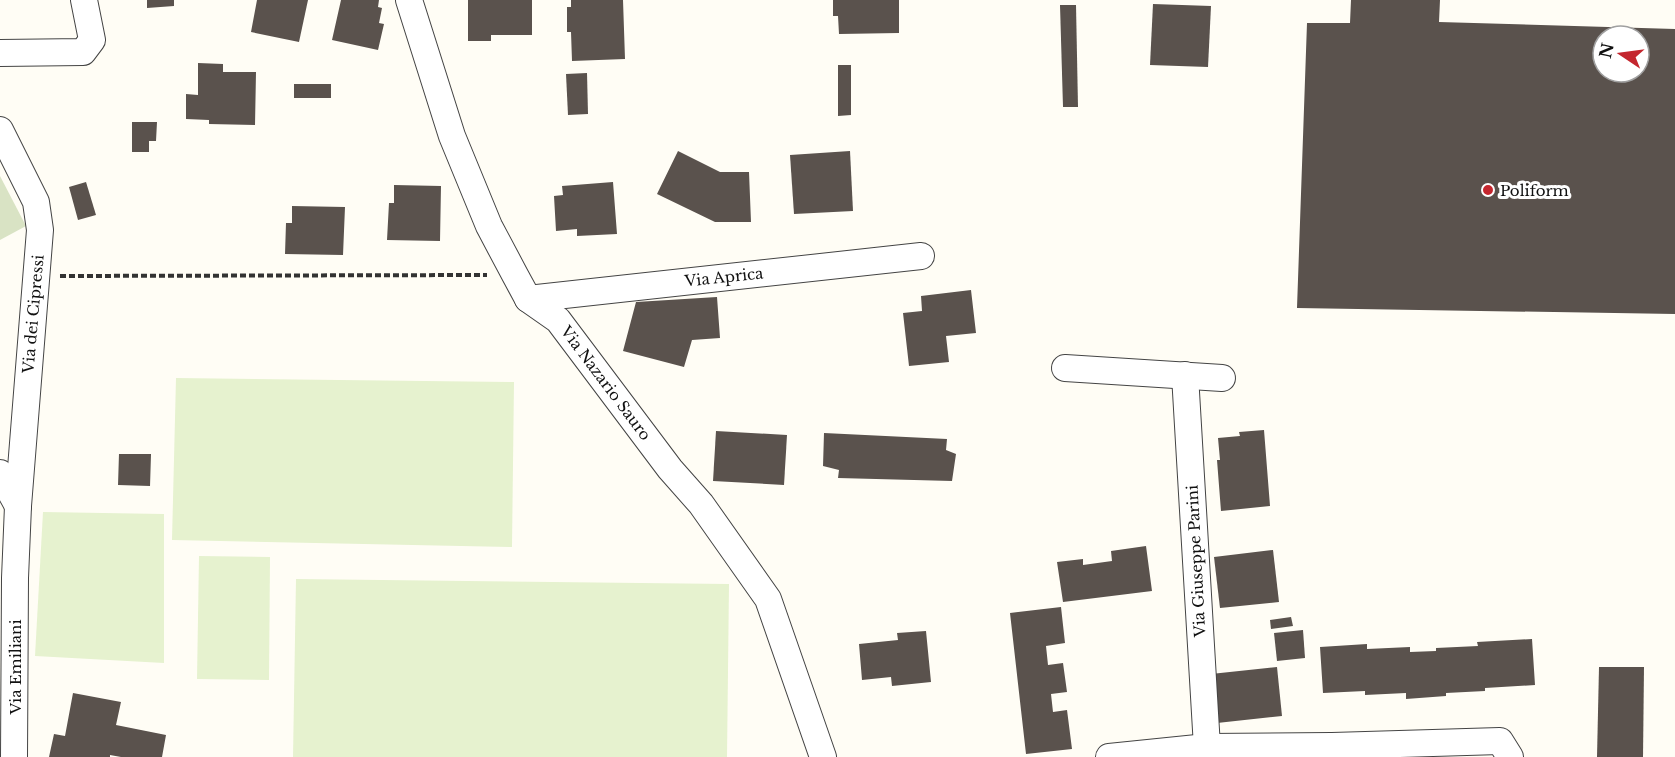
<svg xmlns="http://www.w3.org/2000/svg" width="1675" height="757" viewBox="0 0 1675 757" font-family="'Libre Baskerville',serif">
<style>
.cemetery{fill:#d9e3c4}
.pitch{fill:#e6f2cf}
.building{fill:#5a524d;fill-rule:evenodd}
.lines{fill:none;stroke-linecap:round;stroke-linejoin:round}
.minor-casing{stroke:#444;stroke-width:28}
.path{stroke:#333;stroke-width:4;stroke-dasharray:6 3;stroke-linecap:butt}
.minor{stroke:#fff;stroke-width:26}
.poi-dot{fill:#c4262e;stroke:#fff;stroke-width:2}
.labels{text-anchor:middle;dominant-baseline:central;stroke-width:6;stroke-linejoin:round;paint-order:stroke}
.poi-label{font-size:15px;fill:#111;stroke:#fff;text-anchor:start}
.street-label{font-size:15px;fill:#111;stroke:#fff}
</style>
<rect width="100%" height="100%" fill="#fffdf5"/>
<polygon class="cemetery" points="0,176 26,226 0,240"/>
<g class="pitch">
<polygon points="176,378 514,382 512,547 172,540"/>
<polygon points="43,512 164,514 164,663 35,656"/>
<polygon points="199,556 270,557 269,680 197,679"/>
<polygon points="296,579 729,584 727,757 293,757"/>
</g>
<g class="building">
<polygon points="147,0 174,0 174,6 147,8"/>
<polygon points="257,0 308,0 299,42 251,32"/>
<polygon points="341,0 379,0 378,7 382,8 379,23 384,24 378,50 332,40"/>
<polygon points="468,0 532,0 532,35 491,35 491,41 468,41"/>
<polygon points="571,0 623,0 625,59 572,61 571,32 567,32 567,7 571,7"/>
<polygon points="833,0 899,0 899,33 839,34 838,16 833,16"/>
<path d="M1351 0H1440L1439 22 1675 29V314L1297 308 1307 23H1350ZM1603 36H1639V72H1603Z"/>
<polygon points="1153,4 1211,6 1208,67 1150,65"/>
<polygon points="1060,5 1076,5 1078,107 1063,107"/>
<polygon points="198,63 223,64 223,72 256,72 255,125 209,124 209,120 186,119 186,94 198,95"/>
<polygon points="838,65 851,65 851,115 838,116"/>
<polygon points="587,73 588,114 568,115 566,74"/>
<rect x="294" y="84" width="37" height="14"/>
<polygon points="132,122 157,122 156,141 149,141 149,152 132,152"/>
<polygon points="678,151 720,172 749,172 751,222 715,222 657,194"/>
<polygon points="850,151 853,211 794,214 790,155"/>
<polygon points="86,182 96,215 78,220 69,187"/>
<polygon points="613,182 617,234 577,236 577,229 556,231 554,196 563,195 562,186"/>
<polygon points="394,185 441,186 440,241 387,240 389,203 394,203"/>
<polygon points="292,206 345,207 343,255 285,254 286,223 292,223"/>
<polygon points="971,290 976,333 946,336 949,362 909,366 903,313 922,311 921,296"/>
<polygon points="717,297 720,338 692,340 684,367 623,351 636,302"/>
<polygon points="1264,430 1270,506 1221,511 1217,460 1220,460 1218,438 1240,436 1239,432"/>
<polygon points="716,431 787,435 784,485 713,481"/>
<polygon points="824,433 947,439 946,450 956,454 952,481 838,478 839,470 823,466"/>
<polygon points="119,454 151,454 150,486 118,485"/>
<polygon points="1146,546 1152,591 1063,602 1057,562 1083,559 1083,565 1112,561 1111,551"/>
<polygon points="1273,550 1279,602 1220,608 1214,557"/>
<polygon points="1061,607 1065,643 1046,646 1048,665 1063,663 1067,692 1051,694 1053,712 1067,710 1072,749 1026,754 1010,613"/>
<polygon points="1291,617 1293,626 1271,629 1270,620"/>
<polygon points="1303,630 1305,658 1277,661 1274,633"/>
<polygon points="926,631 931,682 892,686 891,677 862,680 859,644 898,640 897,633"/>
<polygon points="1532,639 1535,685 1485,688 1485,691 1446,693 1446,696 1406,699 1406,693 1365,695 1365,691 1323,693 1320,647 1367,644 1367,649 1410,647 1410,652 1436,651 1436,648 1478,646 1477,642"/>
<polygon points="1277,667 1282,716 1217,723 1211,674"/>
<polygon points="1599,667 1644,667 1643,757 1597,757"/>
<polygon points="73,693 121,702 116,725 166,735 162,757 121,757 110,755 110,757 49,757 54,734 65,736"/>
</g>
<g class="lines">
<defs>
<g id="minor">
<polyline points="409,0 452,136 489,226 515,275 528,299 558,320 670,469 701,504 768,599 823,757"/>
<polyline points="0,53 83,52 92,40 84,0"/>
<polyline points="0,130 36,202 40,230 18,506 15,578 14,757"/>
<polyline points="528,299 921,256"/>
<polyline points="1065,368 1222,378"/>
<polyline points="1185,375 1207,747"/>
<polyline points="0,473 18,506"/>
<polyline points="1332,746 1500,741 1510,757"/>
<polyline points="1109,757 1207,747 1332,746 1332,757"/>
</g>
</defs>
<use href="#minor" class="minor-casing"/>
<polyline class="path" points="60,276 487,275"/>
<use href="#minor" class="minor"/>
</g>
<circle class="poi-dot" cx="1488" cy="190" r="6"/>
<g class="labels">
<g class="poi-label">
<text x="1500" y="190">Poliform</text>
</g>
<g class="street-label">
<text transform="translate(724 277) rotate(-6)">Via Aprica</text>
<text transform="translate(33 314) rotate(-85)">Via dei Cipressi</text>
<text transform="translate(606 383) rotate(53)">Via Nazario Sauro</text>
<text transform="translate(1196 561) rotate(-93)">Via Giuseppe Parini</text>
<text transform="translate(15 667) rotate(-90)">Via Emiliani</text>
</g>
</g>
<g transform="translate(1621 54) rotate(283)"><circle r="28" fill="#ffffff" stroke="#a0a0a0" stroke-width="1.5"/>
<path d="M0-4.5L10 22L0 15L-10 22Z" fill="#c4262e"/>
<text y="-9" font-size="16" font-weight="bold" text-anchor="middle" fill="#111111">N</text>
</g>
</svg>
